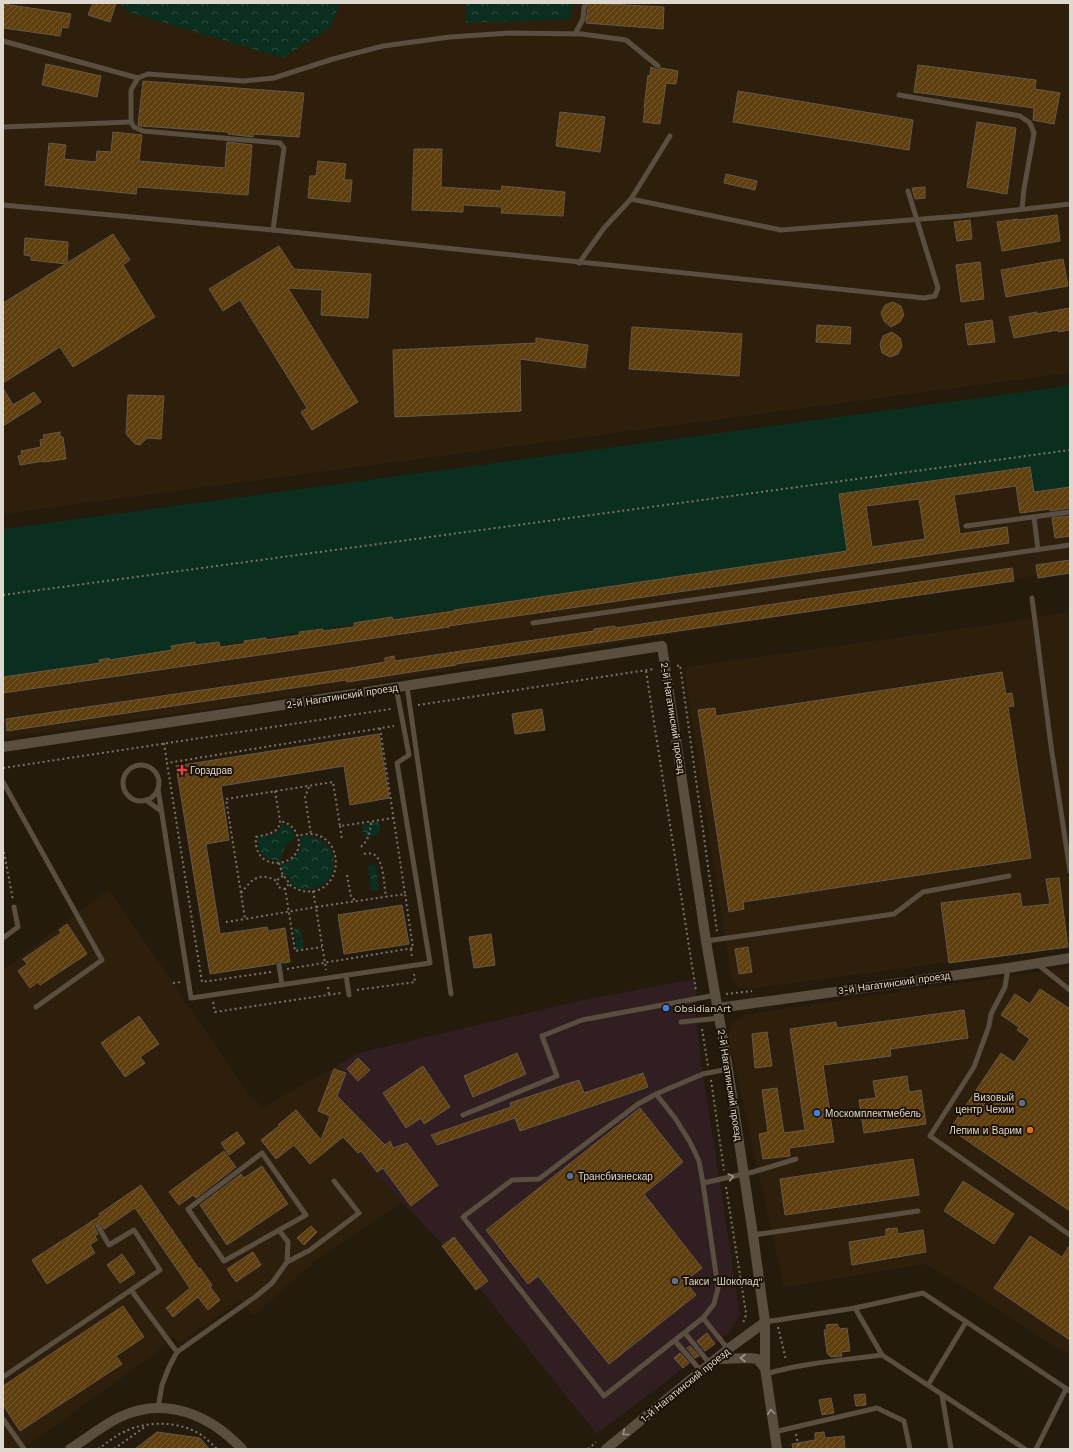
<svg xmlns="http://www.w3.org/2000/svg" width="1073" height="1452" viewBox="0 0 1073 1452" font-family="'Work Sans',sans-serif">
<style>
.commercial{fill:#311e20}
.built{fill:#2d1f0b}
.grass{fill:#0b2f1e}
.forest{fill:url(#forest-crowns)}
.building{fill:url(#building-hatch);stroke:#645849;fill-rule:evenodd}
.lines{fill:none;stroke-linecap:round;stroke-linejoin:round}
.path{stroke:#7c7367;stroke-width:2;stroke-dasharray:2 3;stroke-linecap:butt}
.service{stroke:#594e3f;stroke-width:5}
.minor{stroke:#594e3f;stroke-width:10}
.oneway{stroke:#9c9387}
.health-dot{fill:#e0444e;stroke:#1b1205;stroke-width:1.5}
.shop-dot{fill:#3f7fe0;stroke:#1b1205;stroke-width:1.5}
.service-dot{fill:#5c6f8a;stroke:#1b1205;stroke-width:1.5}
.food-dot{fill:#e8710a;stroke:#1b1205;stroke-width:1.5}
.labels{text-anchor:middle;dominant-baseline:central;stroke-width:4;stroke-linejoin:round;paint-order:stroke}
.street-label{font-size:10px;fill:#dfd8cf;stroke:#1b1205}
.poi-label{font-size:10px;fill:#dfd8cf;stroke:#1b1205;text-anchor:start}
</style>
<defs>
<pattern id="forest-crowns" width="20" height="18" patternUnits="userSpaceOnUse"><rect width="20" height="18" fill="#0b2f1e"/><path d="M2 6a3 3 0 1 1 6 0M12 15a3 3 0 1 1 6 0" fill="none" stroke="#2e4c3e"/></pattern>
<pattern id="building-hatch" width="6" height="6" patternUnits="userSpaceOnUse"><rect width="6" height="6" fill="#5e3f0d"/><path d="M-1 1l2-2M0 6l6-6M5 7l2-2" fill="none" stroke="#755a2f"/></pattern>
</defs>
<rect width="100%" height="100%" fill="#251b0d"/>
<polygon class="commercial" points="696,979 696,1021 703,1074 740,1315 730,1331 716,1343 597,1434 452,1254 357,1155 337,1096 346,1074 338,1065 359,1053 583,1000"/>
<g class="built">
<polygon points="3,3 1070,3 1070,373 3,514"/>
<polygon points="1030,467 1034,492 1070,487 1070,570 217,708 3,738 3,677 847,551 839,494"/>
<polygon points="1070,611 1070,946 749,989 737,986 731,977 684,667 1017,621"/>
<polygon points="109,889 250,1096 263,1107 338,1065 346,1073 337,1096 377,1136 357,1155 402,1202 319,1258 253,1316 241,1300 179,1343 173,1337 157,1352 30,1444 13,1449 3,1449 3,970"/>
<polygon points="1070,967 1070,1354 1064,1352 927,1264 784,1287 728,1035 733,1023 747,1014"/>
</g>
<polygon class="grass" points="1070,384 1070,487 1034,492 1030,467 839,494 847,551 3,677 3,529 1054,388"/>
<g class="forest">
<polygon points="120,3 340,3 331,27 283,58 128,12"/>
<polygon points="465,3 573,3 570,19 466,23"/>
<path d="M378 822 380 829 377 835 368 837C363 834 361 829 363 824Z"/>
<path d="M281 823 290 827 296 838C287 843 281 851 281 861 266 861 256 853 258 837 267 835 281 836 281 823Z"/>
<path d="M305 836C314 836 321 838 327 845 349 870 316 903 290 884L289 878 284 875 280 865C294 862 301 851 300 837Z"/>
<polygon points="375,863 379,890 371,891 368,866"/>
<polygon points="300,928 304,949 297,950 294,929"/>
</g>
<g class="building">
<polygon points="93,3 116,3 110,22 88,15"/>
<polygon points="591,3 664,7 663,29 586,23 588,8"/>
<polygon points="3,4 71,14 68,28 62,27 60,36 3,28"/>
<polygon points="46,64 101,76 97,97 42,85"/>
<polygon points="918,65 1036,80 1035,89 1060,93 1054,124 1033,120 1034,108 914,92"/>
<polygon points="651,67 658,70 661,68 678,71 676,84 666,83 660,124 643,122 645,108 644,108 648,75 650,76"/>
<polygon points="143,81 304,93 299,137 253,134 253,137 228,134 228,132 141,126 138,125"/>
<polygon points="738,91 913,120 909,150 733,122"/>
<polygon points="560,112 605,117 600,152 556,146"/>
<polygon points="977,122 1016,128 1007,194 967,187"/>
<polygon points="113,132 142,135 139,161 225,168 227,142 252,145 248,195 137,187 136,194 45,185 49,143 66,145 64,159 96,162 97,151 111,152"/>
<polygon points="414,149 442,149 441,187 501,191 502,186 565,192 563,216 501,213 502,207 463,205 463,212 412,210"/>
<polygon points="318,161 346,164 344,180 352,180 350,202 308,198 310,176 316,176"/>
<polygon points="726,174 757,181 755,190 724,183"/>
<polygon points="925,187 925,198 915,199 912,188"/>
<polygon points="1057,215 1060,241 1002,251 997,222 1018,219 1018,220"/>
<polygon points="970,220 972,239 957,241 954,222"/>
<polygon points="113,234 130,260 123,265 155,317 73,367 60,347 3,383 3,303 66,264 31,260 31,256 24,255 25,238 68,242 67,263"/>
<polygon points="279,246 294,269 371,274 368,318 321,315 322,290 288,288 358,402 312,430 301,412 307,408 240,300 223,311 209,289"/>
<polygon points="1063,259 1068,286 1006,297 1001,270"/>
<polygon points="980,262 984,299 961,302 956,265"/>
<polygon points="893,302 901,306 904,315 900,322 891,327 884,321 881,313 885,305"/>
<polygon points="1070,308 1070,330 1058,332 1058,330 1014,338 1009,317 1037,312 1037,314"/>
<polygon points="992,320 995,342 968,345 965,324"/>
<polygon points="817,325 851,327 850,344 816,342"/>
<polygon points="632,327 742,334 739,376 629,369"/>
<polygon points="892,332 900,338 902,346 898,354 890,357 882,353 880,344 883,336"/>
<polygon points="536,338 588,345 585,368 520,359 521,411 395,417 393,350 536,343"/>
<polygon points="3,388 13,405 34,392 41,402 3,426"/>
<polygon points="128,395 164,396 161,439 147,438 140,445 135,444 126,434"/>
<polygon points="60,432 60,437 63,437 66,459 43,462 43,461 20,465 18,456 22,455 21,451 41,447 40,440 44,439 43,435"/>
<path d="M1030 467 1034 492 1070 487V508L1050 511V509L1020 513 1016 486 954 495 960 534 1007 527 1009 543 449 626V627L3 693V677L100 663 99 660 109 658V660L172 650 171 646 195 642V645L219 642 220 647 244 644V641L266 638V640L300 635 299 632 323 629V631L354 627V623L392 617 393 620 454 611V610L847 551 839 494ZM919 499 925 539 872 547 866 506Z"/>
<polygon points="1070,516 1070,536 1055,538 1052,518"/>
<polygon points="1070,560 1070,573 1038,578 1036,565"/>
<polygon points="1012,568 1014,581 456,664 456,665 347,682 346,680 7,731 6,719 345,669 385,662 385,658 394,656 395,661 594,631 594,629 615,626 615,628"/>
<polygon points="1002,672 1006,694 1012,693 1014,706 1008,707 1031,858 743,902 744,909 729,912 698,710 715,708 716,716"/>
<polygon points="542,709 545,730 515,734 512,714"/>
<polygon points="379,734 389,798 350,805 344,766 221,786 229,840 206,844 220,934 267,927 268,931 285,928 290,962 282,963 278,961 275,964 210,974 176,766"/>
<polygon points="1059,878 1068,947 949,963 941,903 1020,893 1022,907 1050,904 1046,879"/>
<polygon points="402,905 409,944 344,954 338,915"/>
<polygon points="67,924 87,954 40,985 38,982 30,988 18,971 27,964 23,959 61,933 59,930"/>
<polygon points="491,934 495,965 474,968 469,937"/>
<polygon points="748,947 752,972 739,974 735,949"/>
<polygon points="1040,989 1070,1009 1070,1211 950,1129 1001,1053 1014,1062 1030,1039 1017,1030 1019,1027 1001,1015 1015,994 1030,1004"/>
<polygon points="964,1010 968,1038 890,1049 891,1056 823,1065 834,1142 789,1148 790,1156 763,1159 759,1134 768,1132 762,1090 777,1088 784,1133 805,1130 790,1029 836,1022 837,1028"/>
<polygon points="139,1016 159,1044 140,1057 145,1063 125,1077 101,1043"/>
<polygon points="767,1032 772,1066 755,1068 752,1034"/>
<polygon points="517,1053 526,1074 473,1097 464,1076"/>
<polygon points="358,1058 370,1070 358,1081 347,1069"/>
<polygon points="423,1066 450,1107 424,1124 421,1118 406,1128 383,1093"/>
<polygon points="334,1069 346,1073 337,1096 385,1145 390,1141 393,1148 407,1143 438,1185 411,1206 383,1168 377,1172 361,1151 358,1153 343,1137 310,1164 294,1145 276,1159 261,1140 279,1126 278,1125 296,1110 321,1140 330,1116 318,1111"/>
<polygon points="643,1073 648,1087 520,1131 515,1118 437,1145 431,1135 511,1107 510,1103 579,1080 584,1093"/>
<polygon points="907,1076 909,1092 921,1090 926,1124 864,1133 859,1100 876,1098 873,1081"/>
<polygon points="640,1108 683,1162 644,1194 702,1268 685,1281 696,1295 609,1364 538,1276 528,1284 486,1230"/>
<polygon points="237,1132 245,1143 229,1155 221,1143"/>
<polygon points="224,1151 236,1167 196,1198 193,1195 179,1205 169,1192"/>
<polygon points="913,1159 919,1195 785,1215 780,1179"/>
<polygon points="262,1166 288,1204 227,1245 200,1205 241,1174 244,1178"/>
<polygon points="963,1181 1014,1214 994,1244 944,1211"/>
<polygon points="141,1185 199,1269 200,1268 212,1285 210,1287 220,1300 208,1310 198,1297 173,1317 166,1308 190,1288 135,1208 104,1229 100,1223 96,1223 94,1226 98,1234 95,1236 97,1240 90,1245 95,1253 47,1284 32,1260 100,1216 99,1214"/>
<polygon points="311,1226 317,1232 304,1245 297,1238"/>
<polygon points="897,1228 898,1234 923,1230 926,1252 852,1265 849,1242 886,1236 886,1229"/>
<polygon points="1030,1236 1062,1257 1070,1245 1070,1340 994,1288"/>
<polygon points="454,1237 488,1281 476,1290 442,1246"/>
<polygon points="253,1252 261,1265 236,1282 227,1269"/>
<polygon points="122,1254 135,1273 120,1283 107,1265"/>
<polygon points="123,1306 144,1337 116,1356 122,1364 20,1431 3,1405 3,1386"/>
<polygon points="837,1324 840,1329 847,1328 850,1351 841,1352 842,1356 831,1357 827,1353 824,1330 827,1330 826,1325"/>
<polygon points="707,1333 715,1344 705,1351 697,1341"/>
<polygon points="690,1346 699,1356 695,1358 687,1348"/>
<polygon points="680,1353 689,1363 683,1368 674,1358"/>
<polygon points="865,1394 866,1405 856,1406 854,1395"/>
<polygon points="831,1398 834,1413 822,1415 819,1400"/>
<polygon points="157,1432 200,1438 209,1449 135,1449"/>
<polygon points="824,1432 825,1438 844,1436 845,1449 793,1449 792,1444 815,1440 815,1433"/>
</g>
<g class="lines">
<g class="path">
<polyline points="3,595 1070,450"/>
<polyline points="677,666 680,665 717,931"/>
<polyline points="646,671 696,991"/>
<polyline points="418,705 654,669"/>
<polyline points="380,728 405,894"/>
<polyline points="164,743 167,763"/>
<polyline points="3,768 391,709"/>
<polyline points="309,787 305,797 311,834"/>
<path d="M275 791 280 821C279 834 267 834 256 837 252 875 306 868 298 837 295 828 289 823 280 821"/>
<polyline points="340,826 342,840"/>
<polyline points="3,847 13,900"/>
<path d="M361 847C369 839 370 833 371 822"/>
<path d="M364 854C367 853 370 853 373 854 384 858 384 887 386 897"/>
<path d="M279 863 283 876 287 879 289 884C296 890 305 893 315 891 345 883 342 835 310 834 306 834 301 835 297 836"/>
<polyline points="347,875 351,897 356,901"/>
<polyline points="283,876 279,878 277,881 278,887 284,889 289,884"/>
<polyline points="285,888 295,951 322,947"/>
<polyline points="313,891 316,907 245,919 226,799 333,782 340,826 394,818"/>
<path d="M241 893C253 878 259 872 277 881"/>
<polyline points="226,922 245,919"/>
<polyline points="411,949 412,958"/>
<path d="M287 969 413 948 405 894 316 907C319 928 323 949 326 970"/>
<polyline points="271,972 202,982 167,763 394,726"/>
<polyline points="173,983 181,982"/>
<polyline points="328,987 329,995"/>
<polyline points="357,990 415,982 414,974"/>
<polyline points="726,994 752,991"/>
<polyline points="213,1002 215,1012 341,993"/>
<polyline points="702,1029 708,1066"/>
<polyline points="711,1080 724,1170"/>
<polyline points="726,1187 746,1313 745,1319 742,1324"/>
<polyline points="778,1327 786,1360"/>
<polyline points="796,1434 799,1449"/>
<path d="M98 1449C107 1443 116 1435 126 1431 149 1420 183 1421 204 1437 208 1440 213 1445 217 1449"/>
<polyline points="114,1449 146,1426"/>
<polyline points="588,1449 596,1442"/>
</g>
<g class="service">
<polyline points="575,34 583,19 584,7 587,3"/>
<polyline points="3,41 138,78"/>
<polyline points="899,95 1020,116 1030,123 1034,133 1024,189 1022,209"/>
<polyline points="3,127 131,122"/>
<polyline points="631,199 781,230 961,216 1070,204"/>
<polyline points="3,205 273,230 924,298 935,296 938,288 908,191"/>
<polyline points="273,230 284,148 280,143 143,131 134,127 131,122 131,90 138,78 148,74 243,81 274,78 333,59 383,46 450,37 510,33 582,34 626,40 658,66"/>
<polyline points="579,263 604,228 631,199 670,136"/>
<polyline points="1034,517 1038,550"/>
<polyline points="966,526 1070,512"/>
<polyline points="1032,598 1051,746 1070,871"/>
<polyline points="533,623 1070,545"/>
<polyline points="407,686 451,994"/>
<circle cx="141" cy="783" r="18"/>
<polyline points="3,782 102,960 36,1007"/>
<polyline points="158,789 191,998 430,963 397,763 409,755 396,687"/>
<polyline points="146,800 161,811"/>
<polyline points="3,938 18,927 14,907"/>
<polyline points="706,941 894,914 923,892 1009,876"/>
<polyline points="1036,963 1070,990"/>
<polyline points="279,965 282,985"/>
<polyline points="1008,968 1005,987 991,1014 989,1026 974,1067 930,1136 1070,1235"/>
<polyline points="346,975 349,995"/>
<polyline points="681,1022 720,1018"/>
<polygon points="656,1094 675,1118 690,1142 699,1161 703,1183 718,1288 714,1304 703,1318 604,1396 463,1217 512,1180 539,1179 638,1104"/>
<polyline points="656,1094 703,1074 728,1069"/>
<polyline points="463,1115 557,1076 542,1036 582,1020 716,995"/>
<polygon points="262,1153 306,1215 224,1261 188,1209"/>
<polyline points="703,1183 753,1172 796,1159"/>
<polyline points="98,1226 109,1245 134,1230 160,1270 131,1290"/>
<polyline points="279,1230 288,1242 287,1262"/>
<polyline points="753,1235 918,1211"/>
<polyline points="855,1308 882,1355"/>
<polyline points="703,1318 728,1349"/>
<polyline points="765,1322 855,1308 923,1293 1070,1391"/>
<polyline points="685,1333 710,1364"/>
<polyline points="675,1341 701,1371"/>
<path d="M766 1374C803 1363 843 1360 882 1355L1025 1449"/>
<polyline points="3,1377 131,1290 177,1352"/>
<polyline points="928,1385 966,1322"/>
<polyline points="942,1395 951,1449"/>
<polyline points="158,1408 162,1385 169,1367 177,1352 255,1297 272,1283 287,1262 310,1250 359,1213 334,1181"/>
<polyline points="3,1419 24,1449"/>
<polyline points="774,1432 877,1408 904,1421 910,1449"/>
<polyline points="1036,1449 1066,1389"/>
</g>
<g class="minor">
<polyline points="3,747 218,715 662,646 706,941 728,1069 753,1235 765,1322 765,1368 777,1449"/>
<polyline points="718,1008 1008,968 1070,958"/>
<polyline points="718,1359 750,1358 757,1359 765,1368"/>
<path d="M70 1449C86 1439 103 1425 120 1417 165 1396 209 1414 242 1449"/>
<polyline points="606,1449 728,1349 765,1322"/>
</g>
</g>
<defs><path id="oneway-chevron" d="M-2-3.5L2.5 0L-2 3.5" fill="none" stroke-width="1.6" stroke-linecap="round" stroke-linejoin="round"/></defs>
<g class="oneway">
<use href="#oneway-chevron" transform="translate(731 1177) rotate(-12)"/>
<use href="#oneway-chevron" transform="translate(743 1358) rotate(-180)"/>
<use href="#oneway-chevron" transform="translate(771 1412) rotate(-98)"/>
<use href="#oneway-chevron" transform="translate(625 1433) rotate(141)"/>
</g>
<path class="health-dot" d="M180 764h4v4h4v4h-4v4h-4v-4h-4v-4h4z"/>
<g class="shop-dot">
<circle cx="666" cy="1008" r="4"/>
<circle cx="817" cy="1113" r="4"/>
</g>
<g class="service-dot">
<circle cx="1022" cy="1103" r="4"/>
<circle cx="570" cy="1176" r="4"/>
<circle cx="675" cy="1281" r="4"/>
</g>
<circle class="food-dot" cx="1030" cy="1130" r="4"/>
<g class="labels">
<g class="street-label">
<text transform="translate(342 696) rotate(-9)">2-й Нагатинский проезд</text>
<text transform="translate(673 718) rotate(81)">2-й Нагатинский проезд</text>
<text transform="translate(894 983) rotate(-8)">3-й Нагатинский проезд</text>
<text transform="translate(730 1085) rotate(81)">2-й Нагатинский проезд</text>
<text transform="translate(685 1385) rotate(-39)">1-й Нагатинский проезд</text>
</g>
<g class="poi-label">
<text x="190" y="770">Горздрав</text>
<text x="674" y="1008">ObsidianArt</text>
<text x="1014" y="1097" text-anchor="end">Визовый<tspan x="1014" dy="12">центр Чехии</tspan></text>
<text x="825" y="1113">Москомплектмебель</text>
<text x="1022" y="1130" text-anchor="end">Лепим и Варим</text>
<text x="578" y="1176">Трансбизнескар</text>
<text x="683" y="1281">Такси "Шоколад"</text>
</g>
</g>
<rect width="1073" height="1452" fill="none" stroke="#dfd8cf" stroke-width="8"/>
</svg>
